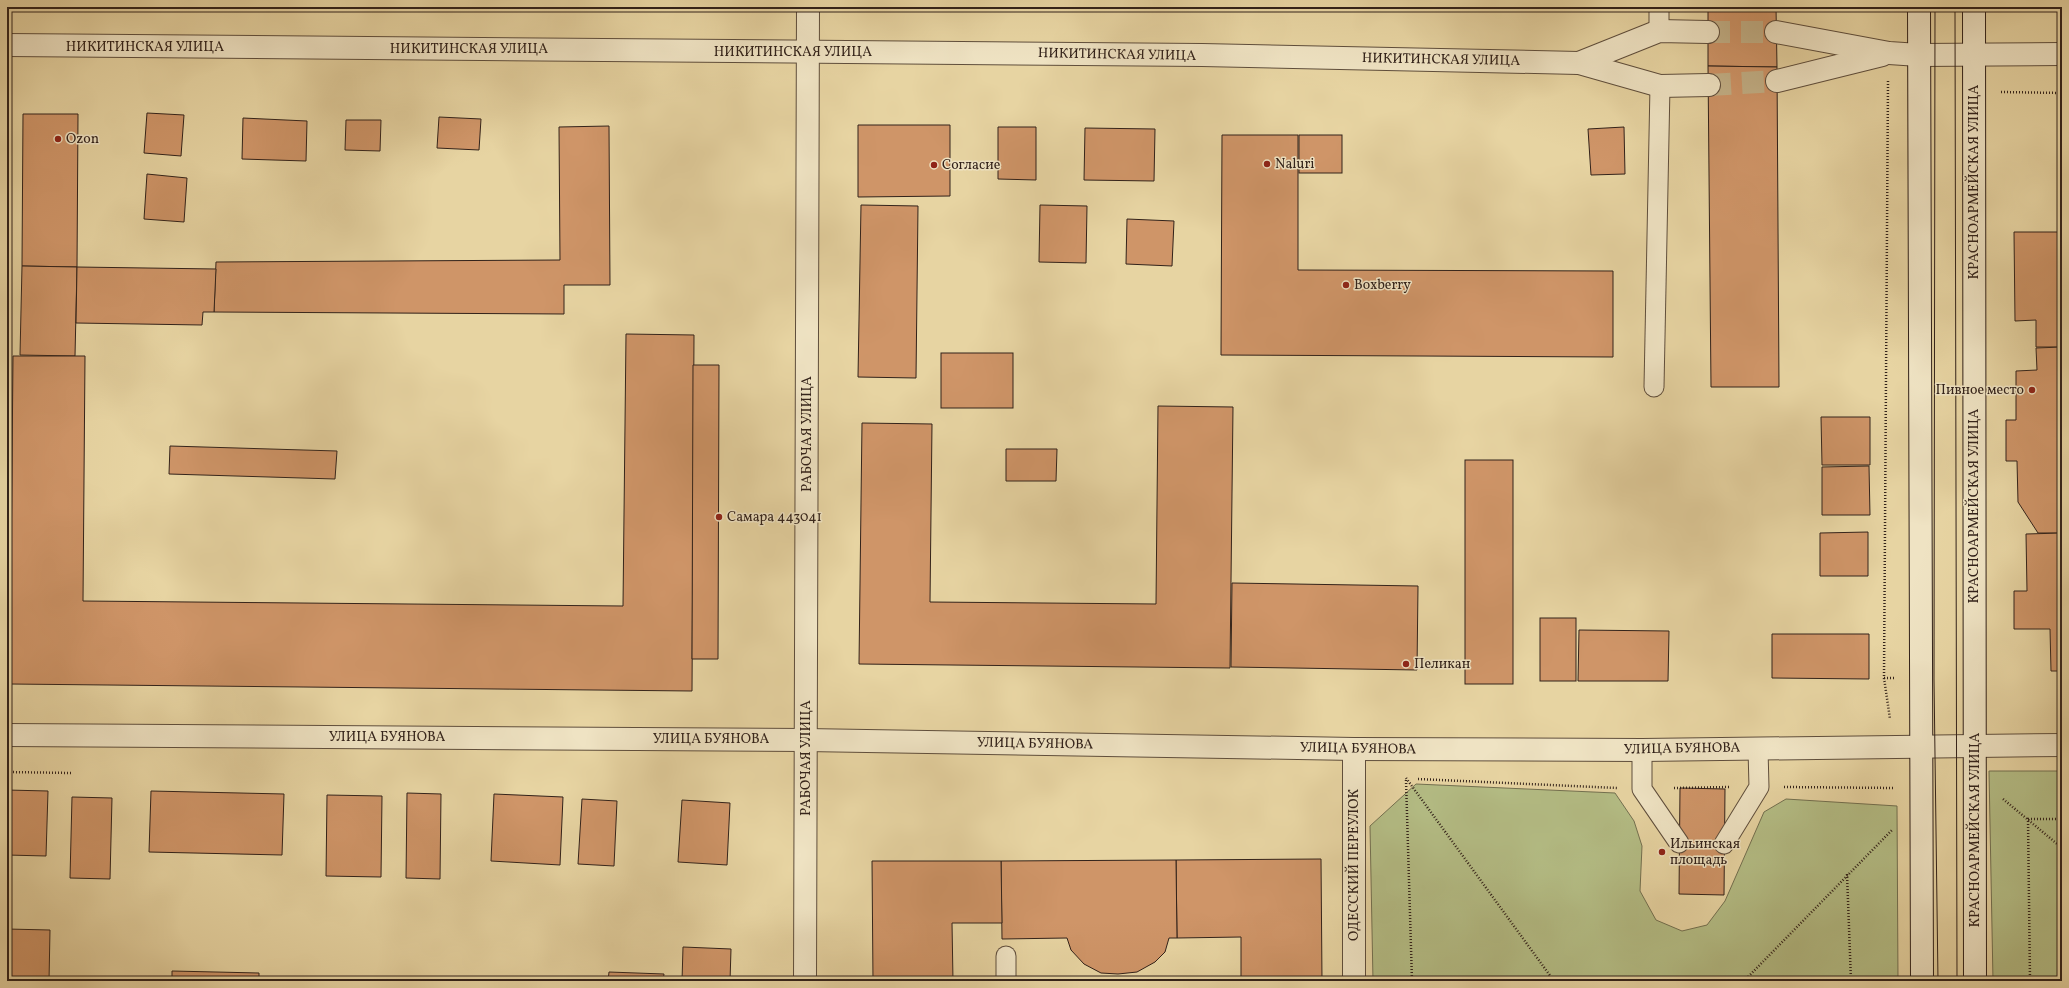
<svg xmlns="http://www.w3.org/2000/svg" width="2069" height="988" viewBox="0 0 2069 988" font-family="Vollkorn,serif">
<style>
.green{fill:#b4bd85;stroke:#737050}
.building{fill:#cf9568;stroke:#32221a}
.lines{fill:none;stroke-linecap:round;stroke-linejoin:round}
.minor-tunnel{stroke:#c3b087;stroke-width:22;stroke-dasharray:22 11;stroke-linecap:butt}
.service-casing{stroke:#5f4e3c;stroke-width:21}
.minor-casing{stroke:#5f4e3c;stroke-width:24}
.secondary-casing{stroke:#32221a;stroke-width:24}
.path{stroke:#32221a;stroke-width:2.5;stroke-dasharray:1 2;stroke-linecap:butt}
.service{stroke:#efe3c3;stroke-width:19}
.minor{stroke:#efe3c3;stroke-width:22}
.secondary{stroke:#efe3c3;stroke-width:22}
.tram{stroke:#32221a;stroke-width:1}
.poi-dot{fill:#8f2418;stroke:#efe3c3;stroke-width:1.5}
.labels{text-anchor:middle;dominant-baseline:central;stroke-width:3;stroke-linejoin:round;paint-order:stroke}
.street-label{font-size:14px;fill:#32221a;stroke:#efe3c3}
.poi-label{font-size:14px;fill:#32221a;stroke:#efe3c3;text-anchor:start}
</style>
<rect width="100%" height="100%" fill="#e7d4a2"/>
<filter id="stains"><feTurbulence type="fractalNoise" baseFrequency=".005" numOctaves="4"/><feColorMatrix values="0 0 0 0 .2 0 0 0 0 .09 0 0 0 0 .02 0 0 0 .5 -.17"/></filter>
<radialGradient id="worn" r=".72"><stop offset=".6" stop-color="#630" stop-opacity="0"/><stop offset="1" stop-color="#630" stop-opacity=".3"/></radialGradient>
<g class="green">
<polygon points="1989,771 2062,771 2062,981 1993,981"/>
<polygon points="1416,784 1615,793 1634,821 1642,846 1640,891 1656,920 1682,931 1707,925 1725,901 1764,812 1786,799 1897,806 1898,981 1373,981 1370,826"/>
</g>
<g class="building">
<polygon points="1708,7 1776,7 1777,67 1708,66"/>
<polygon points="1708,66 1777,67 1779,387 1711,387"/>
<polygon points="147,113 184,115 181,156 144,153"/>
<polygon points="23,114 78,114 77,267 22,266"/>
<polygon points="439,117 481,119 479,150 437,148"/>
<polygon points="243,118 307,121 306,161 242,159"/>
<polygon points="346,120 381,120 380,151 345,150"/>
<polygon points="858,125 950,125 950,196 858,197"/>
<polygon points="609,126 610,285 564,285 564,314 214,312 216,262 560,260 559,127"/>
<polygon points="998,127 1036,127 1036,180 998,179"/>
<polygon points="1624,127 1625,174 1591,175 1588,129"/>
<polygon points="1085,128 1155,129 1154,181 1084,180"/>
<polygon points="1222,135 1298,135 1298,270 1613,271 1613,357 1221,355"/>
<rect x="1299" y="135" width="43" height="38"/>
<polygon points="147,174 187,178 184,222 144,219"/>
<polygon points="861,205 918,206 916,378 858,377"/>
<polygon points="1040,205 1087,206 1086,263 1039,262"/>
<polygon points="1127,219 1174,221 1172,266 1126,264"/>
<polygon points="2014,232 2062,232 2062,347 2036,347 2036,320 2015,321"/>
<polygon points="22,266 77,267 75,356 20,355"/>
<polygon points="77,267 216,269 214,312 203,312 202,325 76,323"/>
<polygon points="626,334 694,335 692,691 10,684 13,356 85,356 83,601 623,606"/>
<polygon points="2062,347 2062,533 2038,533 2018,502 2017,461 2006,461 2006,420 2016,420 2016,371 2037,370 2036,348"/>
<rect x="941" y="353" width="72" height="55"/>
<polygon points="693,365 719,365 718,659 692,659"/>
<polygon points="1158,406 1233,407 1230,668 859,664 862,423 932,424 930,602 1156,604"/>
<polygon points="1821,417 1870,417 1870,465 1822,465"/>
<polygon points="170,446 337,451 335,479 169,474"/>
<polygon points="1006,449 1057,449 1056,481 1006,481"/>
<rect x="1465" y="460" width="48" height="224"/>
<polygon points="1869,466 1870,515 1822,515 1822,467"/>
<polygon points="1868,532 1868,576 1820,576 1820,533"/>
<polygon points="2062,533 2062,671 2051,671 2050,629 2014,629 2014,591 2027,591 2026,534"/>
<polygon points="1232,583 1418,586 1417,670 1231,667"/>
<rect x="1540" y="618" width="36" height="63"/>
<polygon points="1579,630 1669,631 1668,681 1578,681"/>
<polygon points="1772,634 1869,634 1869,679 1772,678"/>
<polygon points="1680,788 1725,789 1724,895 1679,894"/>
<polygon points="7,790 48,791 46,856 7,855"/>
<polygon points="151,791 284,794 282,855 149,852"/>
<polygon points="407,793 441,794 440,879 406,878"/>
<polygon points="494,794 563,797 560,865 491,861"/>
<polygon points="327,795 382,796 381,877 326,876"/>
<polygon points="72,797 112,798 110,879 70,878"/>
<polygon points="582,799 617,801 614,866 578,864"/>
<polygon points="682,800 730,803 727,865 678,862"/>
<polygon points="1321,859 1322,981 1241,981 1241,937 1177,938 1176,860"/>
<polygon points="1176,860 1177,938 1169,938 1165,952 1155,962 1137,972 1118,974 1101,973 1084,964 1071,950 1067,938 1002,939 1001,861"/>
<polygon points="872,861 1001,861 1002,923 952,923 953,981 873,981"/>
<polygon points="7,929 50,930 49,981 7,981"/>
<polygon points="683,947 731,949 730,981 682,981"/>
<polygon points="172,971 259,973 259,981 172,981"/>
<polygon points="609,972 664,974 663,981 608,981"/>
</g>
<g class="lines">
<g class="minor-tunnel">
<polyline points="1708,32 1776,32"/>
<polyline points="1709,85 1777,81"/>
</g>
<defs>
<g id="service">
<polyline points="1659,31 1659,7"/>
<polyline points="1654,387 1660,86"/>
<polyline points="1642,750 1642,789 1679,843"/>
<polyline points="1724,844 1759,787 1758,749"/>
<polyline points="1006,981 1006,956"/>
</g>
<g id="minor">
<polyline points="1776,32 1889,53 1919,55 2062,54"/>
<polyline points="7,45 1202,55 1579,63 1660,86 1709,85"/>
<polyline points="1579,63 1659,31 1708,32"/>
<polyline points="1777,81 1882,55"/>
<polyline points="7,735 806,740 1354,749 1642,750 2062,745"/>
<polyline points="805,981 808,7"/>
<polyline points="1354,981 1354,749"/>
</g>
<g id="secondary">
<polyline points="1919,7 1922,981"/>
<polyline points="1974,7 1975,981"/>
</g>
</defs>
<use href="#service" class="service-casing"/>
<use href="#minor" class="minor-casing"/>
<use href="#secondary" class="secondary-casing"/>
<g class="path">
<polyline points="2001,9 2062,9"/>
<polyline points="1888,81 1884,678 1890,719"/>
<polyline points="2001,92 2062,93"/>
<polyline points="1884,678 1894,678"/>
<polyline points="7,772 71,773"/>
<polyline points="1406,778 1554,981"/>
<polyline points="1418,779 1617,788"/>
<polyline points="1406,780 1412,981"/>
<polyline points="1784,787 1895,788"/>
<polyline points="1674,788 1729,787"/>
<polyline points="2003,799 2062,848"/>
<polyline points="1847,874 1851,981"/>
<polyline points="1623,981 1644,979 1669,981"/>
<polyline points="1744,981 1893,829"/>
<polyline points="2030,981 2028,819 2062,819"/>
</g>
<use href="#service" class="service"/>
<use href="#minor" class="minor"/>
<use href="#secondary" class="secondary"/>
<g class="tram">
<polyline points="1935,7 1934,679 1938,981"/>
<polyline points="1955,7 1957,981"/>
</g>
</g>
<g class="poi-dot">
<circle cx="58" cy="139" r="4"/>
<circle cx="1267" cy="164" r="4"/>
<circle cx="934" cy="165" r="4"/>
<circle cx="1346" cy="285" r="4"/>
<circle cx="2032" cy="390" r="4"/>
<circle cx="719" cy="517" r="4"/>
<circle cx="1406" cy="664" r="4"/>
<circle cx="1662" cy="852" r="4"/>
</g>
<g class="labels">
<g class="street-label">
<text x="145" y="47">НИКИТИНСКАЯ УЛИЦА</text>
<text x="469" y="49">НИКИТИНСКАЯ УЛИЦА</text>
<text x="793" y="52">НИКИТИНСКАЯ УЛИЦА</text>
<text transform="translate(1117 55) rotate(1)">НИКИТИНСКАЯ УЛИЦА</text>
<text transform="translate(1441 60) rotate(1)">НИКИТИНСКАЯ УЛИЦА</text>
<text transform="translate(1974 182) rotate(-90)">КРАСНОАРМЕЙСКАЯ УЛИЦА</text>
<text transform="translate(807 434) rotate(-90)">РАБОЧАЯ УЛИЦА</text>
<text transform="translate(1974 506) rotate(-90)">КРАСНОАРМЕЙСКАЯ УЛИЦА</text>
<text x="387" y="737">УЛИЦА БУЯНОВА</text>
<text x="711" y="739">УЛИЦА БУЯНОВА</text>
<text transform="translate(1035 744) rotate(1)">УЛИЦА БУЯНОВА</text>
<text transform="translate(1358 749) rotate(1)">УЛИЦА БУЯНОВА</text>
<text transform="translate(1682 749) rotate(-1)">УЛИЦА БУЯНОВА</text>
<text transform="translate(806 758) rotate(-90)">РАБОЧАЯ УЛИЦА</text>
<text transform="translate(1975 830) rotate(-90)">КРАСНОАРМЕЙСКАЯ УЛИЦА</text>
<text transform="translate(1354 865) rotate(-90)">ОДЕССКИЙ ПЕРЕУЛОК</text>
</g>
<g class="poi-label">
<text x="66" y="139">Ozon</text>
<text x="1275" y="164">Naluri</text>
<text x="942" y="165">Согласие</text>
<text x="1354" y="285">Boxberry</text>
<text x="2024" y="390" text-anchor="end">Пивное место</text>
<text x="727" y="517">Самара 443041</text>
<text x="1414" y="664">Пеликан</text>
<text x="1670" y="844">Ильинская<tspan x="1670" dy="16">площадь</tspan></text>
</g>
</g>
<rect width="2069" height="988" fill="none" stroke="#e7d4a2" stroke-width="24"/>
<rect x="8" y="8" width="2053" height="972" fill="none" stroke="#32221a" stroke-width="2"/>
<rect x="12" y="12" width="2045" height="964" fill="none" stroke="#32221a"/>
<rect width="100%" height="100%" filter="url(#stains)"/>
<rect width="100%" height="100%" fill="url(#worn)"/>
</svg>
